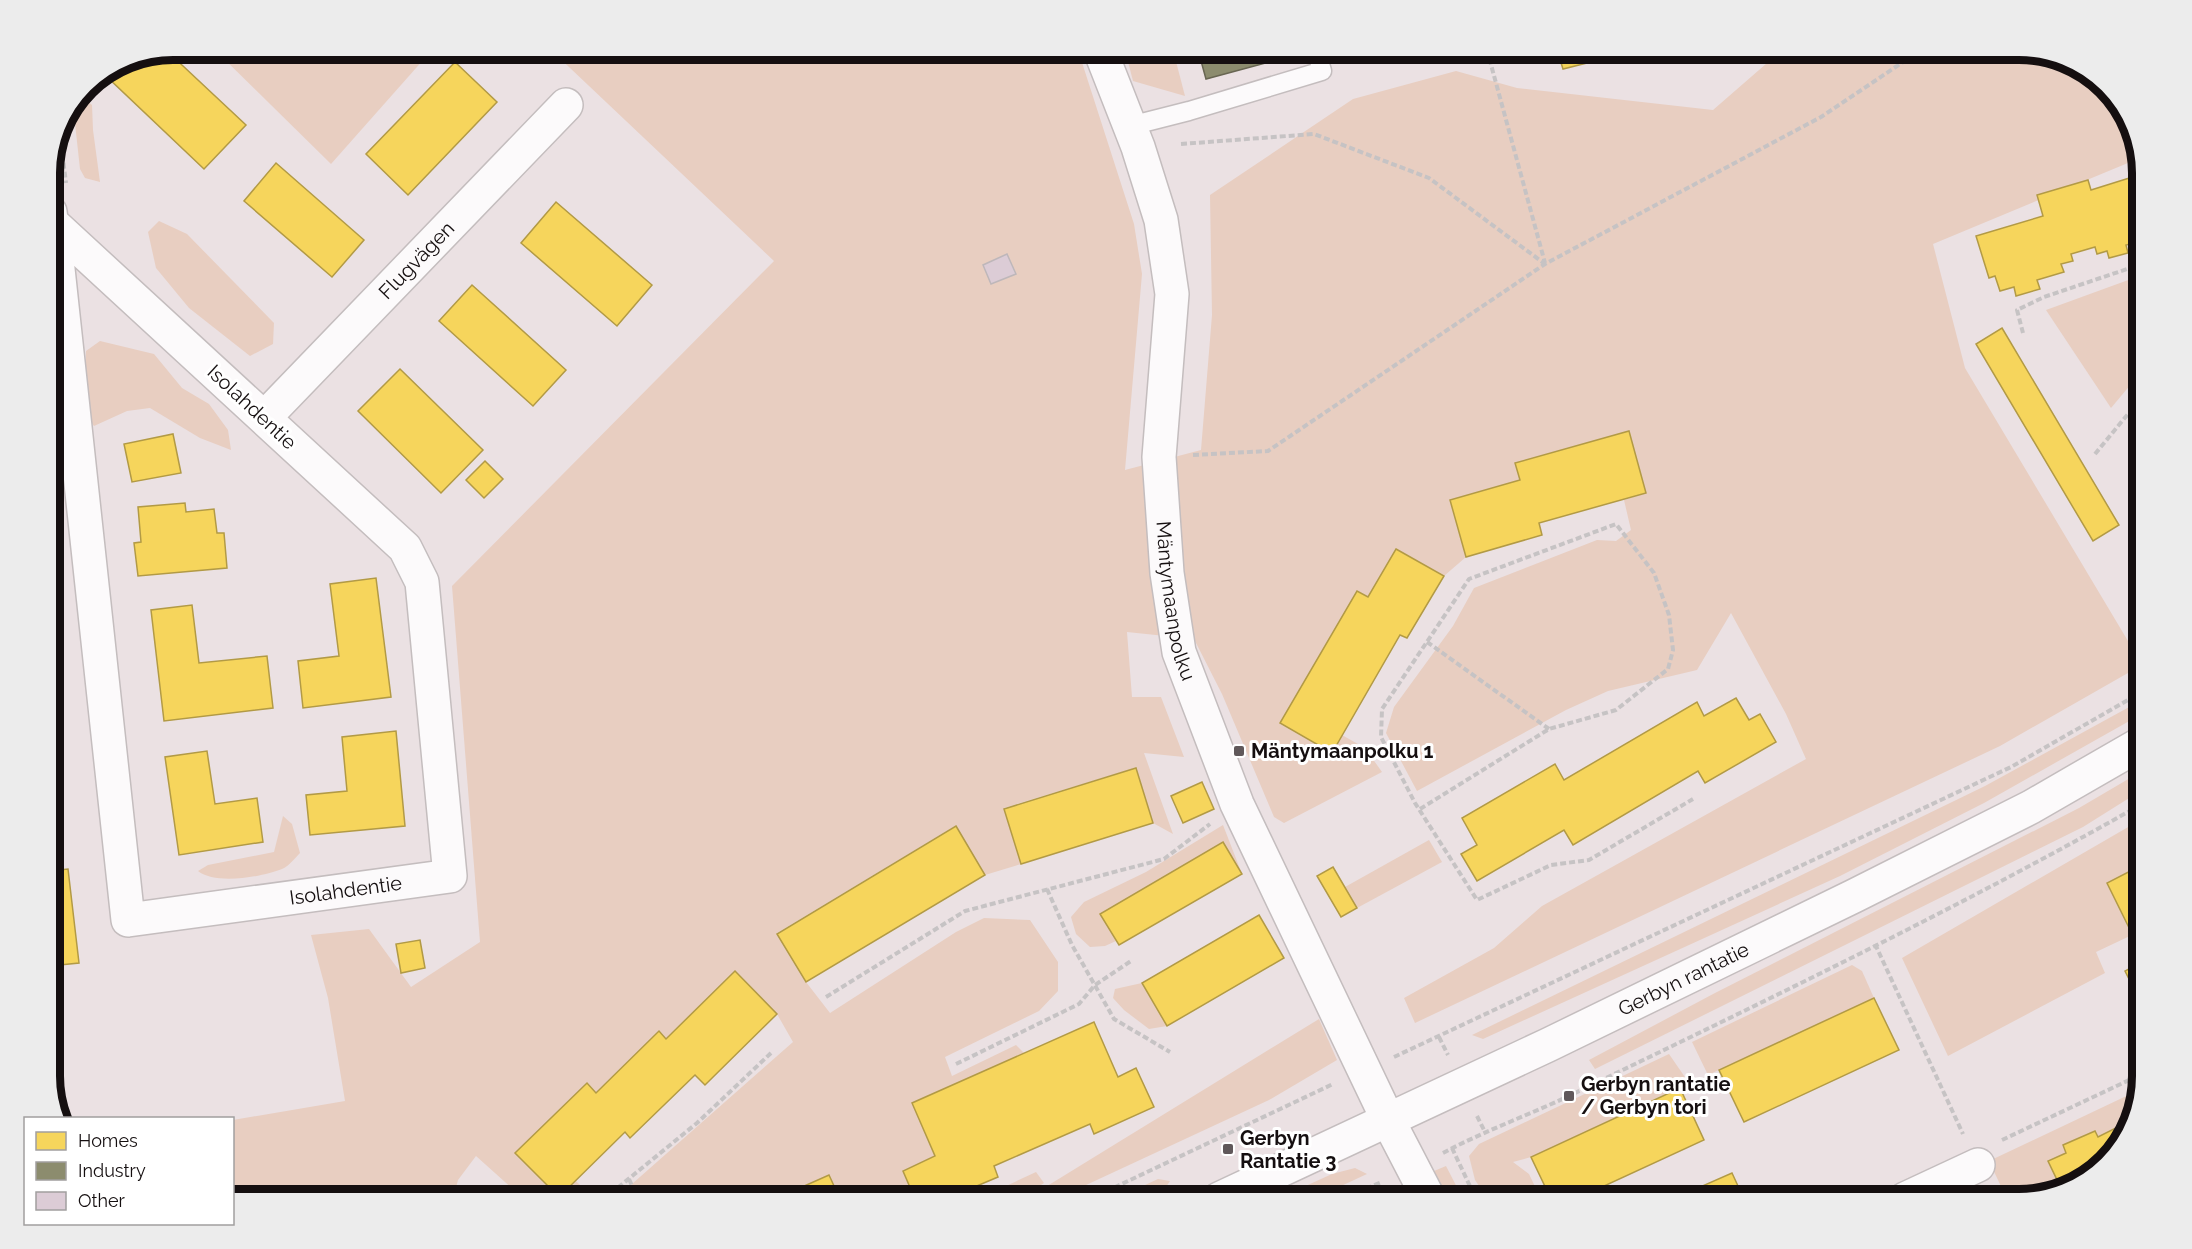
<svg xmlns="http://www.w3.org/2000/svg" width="2192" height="1249" viewBox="0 0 2192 1249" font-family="Raleway,sans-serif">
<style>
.green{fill:#e8cec1}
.homes{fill:#f6d55c;stroke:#b29a45;stroke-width:1.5}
.industry{fill:#8c8c6e;stroke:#686652;stroke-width:1.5}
.building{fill:#dcccd6;stroke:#beb7ba;stroke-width:1.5}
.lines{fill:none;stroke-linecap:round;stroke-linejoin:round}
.service-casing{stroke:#c4bdbe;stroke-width:21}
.minor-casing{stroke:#c4bdbe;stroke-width:36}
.tertiary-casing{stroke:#c4bdbe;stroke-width:36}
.secondary-casing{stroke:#c4bdbe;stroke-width:36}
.path{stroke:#c6c3c4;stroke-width:4;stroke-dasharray:6 3;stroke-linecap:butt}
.service{stroke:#fcfafb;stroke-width:18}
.minor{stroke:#fcfafb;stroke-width:33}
.tertiary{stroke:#fcfafb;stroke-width:33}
.secondary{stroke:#fcfafb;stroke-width:33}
.poi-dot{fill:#60585a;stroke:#fff;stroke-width:2}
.labels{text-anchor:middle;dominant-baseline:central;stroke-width:6;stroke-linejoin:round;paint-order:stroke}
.street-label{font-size:20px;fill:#150f10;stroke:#fff}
.poi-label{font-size:20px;font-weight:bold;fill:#150f10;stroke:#fff;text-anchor:start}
.rim{fill:none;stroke:#150f10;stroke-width:8}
</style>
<rect width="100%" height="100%" fill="#ebe1e3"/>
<g class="green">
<polygon points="215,50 432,50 331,164"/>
<polygon points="551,50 1078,50 1134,224 1142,274 1125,470 1201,450 1212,315 1210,195 1353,99 1456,71 1517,88 1713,110 1782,50 2019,50 2080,66 2122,105 2140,158 1933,244 1965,368 2128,641 2142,632 2142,665 2000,746 1415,1023 1404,998 1494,948 1542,906 1806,759 1786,714 1731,613 1697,670 1608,691 1566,710 1417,791 1386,733 1394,707 1453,626 1474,588 1597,540 1616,541 1631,530 1624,500 1646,493 1515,463 1520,480 1450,500 1466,557 1444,576 1396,549 1368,597 1357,591 1281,723 1342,735 1365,748 1382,772 1284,823 1274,817 1222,694 1194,639 1127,632 1132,697 1161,697 1184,757 1144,753 1173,834 1153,823 1135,768 1004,808 1021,864 985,875 955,826 777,933 806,982 830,1013 956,932 984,918 1030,920 1058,962 1058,991 1039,1011 945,1057 952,1076 1016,1045 1024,1053 912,1103 935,1156 903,1171 915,1199 840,1199 829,1176 775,1199 615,1199 793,1042 777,1014 735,971 666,1039 659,1031 596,1093 587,1083 516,1152 558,1197 576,1181 587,1192 576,1199 524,1199 476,1156 458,1180 453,1199 233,1199 233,1120 345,1101 328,998 311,935 369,929 411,987 480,942 452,586 774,261"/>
<polygon points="1125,50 1173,50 1185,96 1133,81"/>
<polygon points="80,95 92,105 93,130 100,182 85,178 80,169 73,105"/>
<polygon points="159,221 187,234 274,323 273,344 250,356 189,308 156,268 148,232"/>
<polygon points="2142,275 2142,371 2111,408 2046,310"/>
<polygon points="100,341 154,354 182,388 209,404 228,430 231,450 200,438 150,408 127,411 94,426 84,413 86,351"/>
<polygon points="2142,700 2140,715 1984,803 1840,876 1483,1039 1472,1035 1985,786"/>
<polygon points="2142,771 2142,790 2083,827 1595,1069 1589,1060 1715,993 2079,808"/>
<path d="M283 816 292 824 300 853C295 858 289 866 282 869 262 877 215 885 198 871L208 865 274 852Z"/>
<polygon points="2142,819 2142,865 2107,883 2132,935 2096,952 2105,973 1948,1056 1902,958"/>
<polygon points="1223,825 1242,874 1223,842 1100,914 1116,941 1105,946 1090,947 1076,934 1071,917 1084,902 1146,872"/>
<polygon points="1429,840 1442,862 1357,908 1345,887"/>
<polygon points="1852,965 1862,971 1874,998 1708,1075 1692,1042"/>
<polygon points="1142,983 1167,1026 1149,1029 1124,1010 1113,998 1115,989"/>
<polygon points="1319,1019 1337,1060 1269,1100 1056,1199 1026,1199"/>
<polygon points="1669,1054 1689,1083 1531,1157 1513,1162 1529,1174 1541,1199 1488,1199 1475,1180 1469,1156 1479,1144"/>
<polygon points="2139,1090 2133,1112 2123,1116 2126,1123 2098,1137 2094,1131 2063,1145 2066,1153 2048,1161 2061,1188 2019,1199 2007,1199 1989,1161"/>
<polygon points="1446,1166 1463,1199 1448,1199 1434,1171"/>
<polygon points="1355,1168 1367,1174 1313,1199 1277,1199 1332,1174"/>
<polygon points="1036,1172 1044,1183 1020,1199 978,1199"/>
<polygon points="1158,1179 1170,1181 1158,1199 1115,1199"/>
</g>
<g class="homes">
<polygon points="1557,50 1596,50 1599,60 1563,69"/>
<polygon points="167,51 246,125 204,169 104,74 126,59"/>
<polygon points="455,62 497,102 408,195 366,154"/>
<polygon points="276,163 364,240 332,277 244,201"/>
<polygon points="2142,174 2142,233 2136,234 2139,242 2126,245 2128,253 2109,258 2107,251 2097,254 2095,247 2071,254 2073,261 2061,264 2064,272 2037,280 2040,289 2016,296 2014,287 2000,291 1995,276 1989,278 1976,236 2043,216 2037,195 2088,180 2091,190"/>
<polygon points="556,202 652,285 617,326 521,243"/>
<polygon points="472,285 566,370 533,406 439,321"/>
<polygon points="2002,328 2119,525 2093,541 1976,344"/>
<polygon points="400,369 483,450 441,493 358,411"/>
<polygon points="1629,431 1646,493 1539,523 1542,535 1466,557 1450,500 1520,480 1515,463"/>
<polygon points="173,434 181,473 132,482 124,444"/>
<polygon points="485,461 503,479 484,498 466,480"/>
<polygon points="185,503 186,512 214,509 217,533 224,533 227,568 138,576 134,543 141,542 138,507"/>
<polygon points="1396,549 1444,576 1407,638 1400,635 1332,753 1280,723 1357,591 1368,597"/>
<polygon points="376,578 391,697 303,708 298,661 339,656 330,584"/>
<polygon points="192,605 199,663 267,656 273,708 164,721 151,610"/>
<polygon points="1736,698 1749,720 1760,714 1776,742 1705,783 1698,771 1573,845 1564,830 1477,881 1461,854 1477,845 1462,818 1555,764 1564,780 1697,702 1704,716"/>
<polygon points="396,731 405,826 310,835 306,795 347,791 342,737"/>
<polygon points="50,742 58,830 50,830"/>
<polygon points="207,751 215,804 257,798 263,842 179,855 165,757"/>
<polygon points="1136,768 1153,823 1021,864 1004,809"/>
<polygon points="1202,782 1214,809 1183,823 1171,796"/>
<polygon points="956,826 985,875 806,982 777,934"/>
<polygon points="1223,842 1242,874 1119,945 1100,914"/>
<polygon points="2142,865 2142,946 2139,948 2107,883"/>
<polygon points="1333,867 1357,908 1341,917 1317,876"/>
<polygon points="68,869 79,963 50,966 50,871"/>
<polygon points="1259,915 1284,958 1167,1026 1142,983"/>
<polygon points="420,940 425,968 401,973 396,944"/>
<polygon points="2142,962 2142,1005 2125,971"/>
<polygon points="735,971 777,1014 705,1085 695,1075 630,1138 625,1132 559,1197 515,1153 587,1083 596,1093 659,1031 666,1039"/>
<polygon points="1874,998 1899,1050 1744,1122 1719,1070"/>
<polygon points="1094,1022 1118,1077 1136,1068 1154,1107 1094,1134 1090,1124 994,1166 998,1177 946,1199 915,1199 903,1171 935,1156 912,1103"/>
<polygon points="1680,1088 1704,1140 1576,1199 1551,1199 1531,1157"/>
<polygon points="2133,1112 2126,1137 2081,1183 2061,1188 2048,1161 2066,1153 2063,1145 2095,1131 2098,1137 2126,1123 2123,1116"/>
<polygon points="1732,1173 1744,1199 1706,1199 1700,1187"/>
<polygon points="829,1175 840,1199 775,1199"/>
</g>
<polygon class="industry" points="1198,50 1282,50 1284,58 1206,79"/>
<polygon class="building" points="1007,254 1016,274 991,284 983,265"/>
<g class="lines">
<defs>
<polyline id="service" points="1130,126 1189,111 1322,71 1316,50"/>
<g id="minor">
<path id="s1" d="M1100 50 1138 147 1161 220 1172 294 1159 457 1167 573 1179 652 1237 804 1388 1120"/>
<path id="s2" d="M50 212 58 269 128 920 450 876 422 582 405 548 52 223"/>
<path id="s3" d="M265 417 566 105"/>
<polyline points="1905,1199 1978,1165"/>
</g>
<polyline id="tertiary" points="1388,1120 1429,1199"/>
<g id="secondary">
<path id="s4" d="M1219 1199 1548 1045 1854 896 2031 807 2142 743"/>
</g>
</defs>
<use href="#service" class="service-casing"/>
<use href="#minor" class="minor-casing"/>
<use href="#tertiary" class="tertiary-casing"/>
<use href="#secondary" class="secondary-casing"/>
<g class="path">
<polyline points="1487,50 1545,263"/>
<polyline points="59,127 66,183"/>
<polyline points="1181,144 1314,134 1429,178 1545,264"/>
<polyline points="2023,333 2017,310 2044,297 2142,264"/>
<polyline points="2095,454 2142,397"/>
<polyline points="1193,455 1268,451 1545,264 1821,117 1921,50"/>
<polyline points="2129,515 2142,507"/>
<polyline points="1427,642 1549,729"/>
<polyline points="1420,809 1549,729 1616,710 1668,669 1673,650 1669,615 1654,573 1616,524 1469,579 1382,709 1381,737 1415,803 1477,900 1551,865 1589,860 1693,799"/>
<polyline points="1047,889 1072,945 1114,1019 1170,1052"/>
<polyline points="1875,944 1963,1134"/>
<polyline points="826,997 965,911 1164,859 1210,824"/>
<polyline points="1439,1037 1448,1055"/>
<polyline points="1394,1057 2011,767 2142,692"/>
<polyline points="956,1064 1079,1004 1095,985 1131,961"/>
<polyline points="1477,1116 1485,1132"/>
<polyline points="2002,1140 2142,1074"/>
<polyline points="1452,1148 1476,1199"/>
<path d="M1443 1153C1484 1131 1529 1115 1571 1095 1763 1002 1957 909 2142 804"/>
<polyline points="629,1179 638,1199"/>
<polyline points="604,1199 697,1123 771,1053"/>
<polyline points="1090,1199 1333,1084"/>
<polyline points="1341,1199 1382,1182"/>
</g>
<use href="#service" class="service"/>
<use href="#minor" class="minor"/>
<use href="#tertiary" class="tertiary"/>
<use href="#secondary" class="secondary"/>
</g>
<g class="poi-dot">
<rect x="1233" y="745" width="12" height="12" rx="3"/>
<rect x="1563" y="1090" width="12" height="12" rx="3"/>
<rect x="1222" y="1143" width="12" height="12" rx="3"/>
</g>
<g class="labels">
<g class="street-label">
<text stroke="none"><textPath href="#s3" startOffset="218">Flugvägen</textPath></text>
<text transform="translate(252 407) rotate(43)">Isolahdentie</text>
<text stroke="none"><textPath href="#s1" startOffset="564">Mäntymaanpolku</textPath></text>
<text stroke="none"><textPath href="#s2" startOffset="932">Isolahdentie</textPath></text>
<text stroke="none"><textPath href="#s4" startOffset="514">Gerbyn rantatie</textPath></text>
</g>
<g class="poi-label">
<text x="1251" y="751">Mäntymaanpolku 1</text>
<text x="1581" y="1084">Gerbyn rantatie<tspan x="1581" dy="23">/ Gerbyn tori</tspan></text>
<text x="1240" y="1138">Gerbyn<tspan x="1240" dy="23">Rantatie 3</tspan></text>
</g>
</g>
<path d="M0 0H2192V1249H0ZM173 60H2019A113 113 0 0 1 2132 173V1076A113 113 0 0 1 2019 1189H173A113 113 0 0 1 60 1076V173A113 113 0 0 1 173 60Z" fill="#ececec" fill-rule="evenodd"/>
<path class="rim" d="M173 60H2019A113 113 0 0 1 2132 173V1076A113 113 0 0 1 2019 1189H173A113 113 0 0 1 60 1076V173A113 113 0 0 1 173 60Z"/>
<rect x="24" y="1117" width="210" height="108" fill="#ffffff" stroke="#a19f9f" stroke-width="1.5"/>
<rect x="36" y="1132" width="30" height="18" fill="#f6d55c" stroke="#a19f9f" stroke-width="1.5"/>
<text x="78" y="1147" font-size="18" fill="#150f10">Homes</text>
<rect x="36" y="1162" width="30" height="18" fill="#8c8c6e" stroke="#a19f9f" stroke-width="1.5"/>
<text x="78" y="1177" font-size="18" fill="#150f10">Industry</text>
<rect x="36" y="1192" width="30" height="18" fill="#dcccd6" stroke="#a19f9f" stroke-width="1.5"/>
<text x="78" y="1207" font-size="18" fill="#150f10">Other</text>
</svg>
